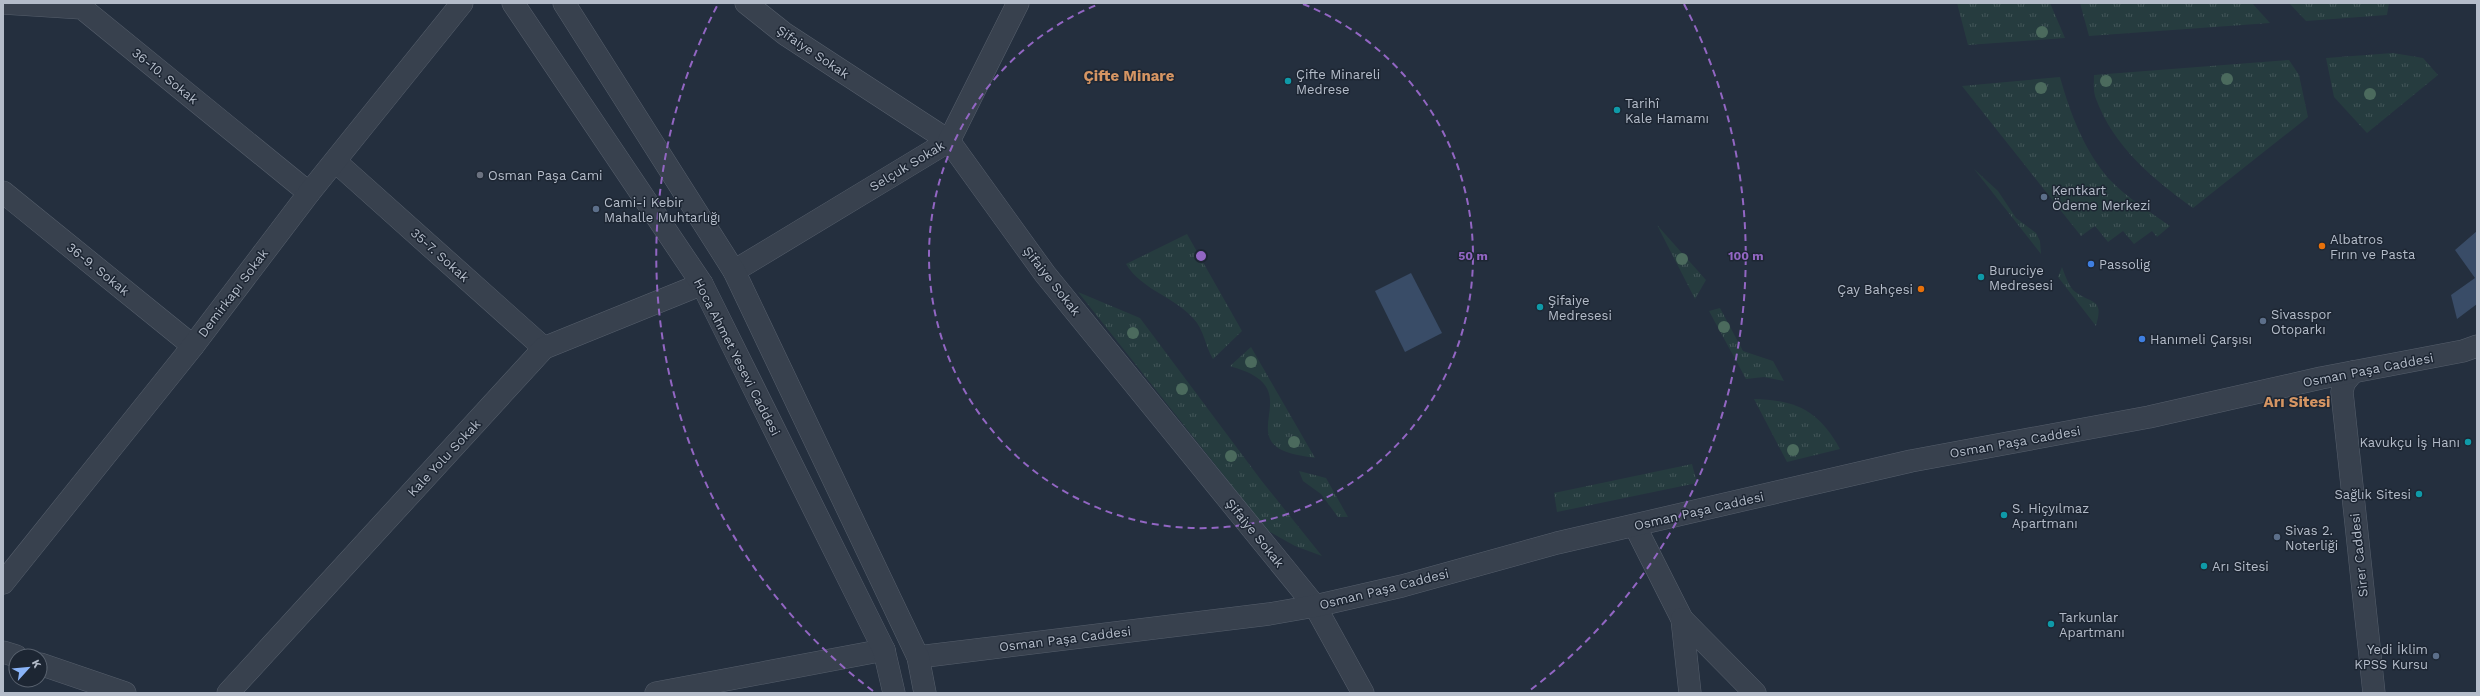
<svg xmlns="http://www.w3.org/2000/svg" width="2480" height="696" viewBox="0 0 2480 696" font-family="'Work Sans',sans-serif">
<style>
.grass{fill:url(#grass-tufts)}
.water{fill:#394c67}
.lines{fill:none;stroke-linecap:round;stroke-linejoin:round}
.pedestrian-casing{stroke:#565f6c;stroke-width:23}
.minor-casing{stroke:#565f6c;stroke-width:23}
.tertiary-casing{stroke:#565f6c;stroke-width:23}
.pedestrian{stroke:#38414e;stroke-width:22}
.minor{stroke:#38414e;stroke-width:22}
.tertiary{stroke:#38414e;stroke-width:22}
.tree{fill:#4b6a5d}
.ring{fill:none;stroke:#9266c3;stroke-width:2;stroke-dasharray:7 5}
.culture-dot{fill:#0f9aa8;stroke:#1d2633;stroke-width:1.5}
.worship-dot{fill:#6b7280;stroke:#1d2633;stroke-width:1.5}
.service-dot{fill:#5c6f8a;stroke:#1d2633;stroke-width:1.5}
.food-dot{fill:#e8710a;stroke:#1d2633;stroke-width:1.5}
.shop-dot{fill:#3f7fe0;stroke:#1d2633;stroke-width:1.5}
.labels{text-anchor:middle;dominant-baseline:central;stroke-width:3;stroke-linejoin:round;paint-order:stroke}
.street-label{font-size:13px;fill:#b4bcc9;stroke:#1d2633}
.poi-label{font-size:13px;fill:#b4bcc9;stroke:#1d2633;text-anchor:start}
.quarter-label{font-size:15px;font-weight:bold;fill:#d59563;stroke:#1d2633}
.centre{fill:#9266c3;stroke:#1d2633;stroke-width:2}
.ring-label{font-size:12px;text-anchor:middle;font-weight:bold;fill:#9266c3;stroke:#1d2633;stroke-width:3;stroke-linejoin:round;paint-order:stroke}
</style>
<defs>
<pattern id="grass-tufts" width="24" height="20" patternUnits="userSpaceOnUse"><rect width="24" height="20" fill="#263c3f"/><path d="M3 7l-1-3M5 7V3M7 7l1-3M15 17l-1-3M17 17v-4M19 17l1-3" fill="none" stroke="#435659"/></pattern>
</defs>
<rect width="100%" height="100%" fill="#242f3e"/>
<g class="grass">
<polygon points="1957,3 2050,3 2065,38 1968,45"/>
<polygon points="2080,3 2252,3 2270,23 2089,36"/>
<polygon points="2289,3 2389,3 2387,15 2306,21"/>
<polygon points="2393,53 2423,58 2438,75 2367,133 2334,97 2326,58"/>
<path d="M2289 60 2299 75 2308 117 2193 208C2153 179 2114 147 2096 99 2093 92 2094 82 2094 75Z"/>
<path d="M2060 77C2070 113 2084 150 2109 179 2127 198 2149 211 2170 226L2157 237 2152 231 2134 244 2123 231 2108 242 2095 226 2081 236 1962 86Z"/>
<polygon points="1974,169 1998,191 2016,218 2036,233 2040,241 2041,254"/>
<polygon points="1657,225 1706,280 1695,299"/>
<path d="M1187 234 1242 331 1213 359C1205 346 1204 329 1193 318 1173 296 1142 290 1126 264Z"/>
<path d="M2062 267C2065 275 2068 284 2073 290 2090 305 2105 296 2096 326L2058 277Z"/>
<polygon points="1078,292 1140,318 1261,480 1322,556 1295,546 1268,531"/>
<polygon points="1720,308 1743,351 1773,361 1784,381 1764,377 1746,379 1709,311"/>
<path d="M1251 347 1315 458C1305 456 1293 455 1284 451 1247 435 1290 399 1256 377 1249 372 1239 369 1230 366Z"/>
<path d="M1754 399C1797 400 1819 411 1840 449L1787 462Z"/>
<polygon points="1692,464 1697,483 1557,512 1554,493"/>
<polygon points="1299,471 1326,478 1348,517 1338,517 1321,494 1303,481"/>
</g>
<g class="water">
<polygon points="2477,231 2477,304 2457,319 2451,295 2475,278 2455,250"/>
<polygon points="1411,273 1442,333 1405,352 1375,291"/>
</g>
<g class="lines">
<defs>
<g id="pedestrian">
<polyline points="734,271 949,141 785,34 746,3"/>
<polyline points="1315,606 1363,693"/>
</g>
<g id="minor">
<polyline points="3,3 82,8 309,193"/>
<polyline points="1018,3 949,141 1045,274 1315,606"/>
<polyline points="336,162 544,348"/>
<polyline points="3,192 193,346"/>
<polyline points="2353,372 2344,383 2342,392 2374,693"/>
<polyline points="1635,526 1682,619 1690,693"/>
<polyline points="3,583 193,346 309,193 462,3"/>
<polyline points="1682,619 1755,693"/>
<polyline points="3,652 16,656"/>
<polyline points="918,657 1269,614 1315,606 1402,586 1557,543 1911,461 2149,417 2321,378 2463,351 2477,346"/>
<polyline points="40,664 125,693"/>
<polyline points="228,693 544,348 702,284"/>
<polyline points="656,693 884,650"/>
</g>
<g id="tertiary">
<polyline points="513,3 702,284 884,650 894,693"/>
<polyline points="564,3 734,271 918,657 925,693"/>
</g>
</defs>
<use href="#pedestrian" class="pedestrian-casing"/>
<use href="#minor" class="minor-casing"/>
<use href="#tertiary" class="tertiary-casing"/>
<use href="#pedestrian" class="pedestrian"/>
<use href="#minor" class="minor"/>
<use href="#tertiary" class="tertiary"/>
</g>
<g class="tree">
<circle cx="2042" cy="32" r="6"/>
<circle cx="2227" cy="79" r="6"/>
<circle cx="2106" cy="81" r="6"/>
<circle cx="2041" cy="88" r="6"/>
<circle cx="2370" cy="94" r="6"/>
<circle cx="1682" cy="259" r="6"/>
<circle cx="1724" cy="327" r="6"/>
<circle cx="1133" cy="333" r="6"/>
<circle cx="1251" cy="362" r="6"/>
<circle cx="1182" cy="389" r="6"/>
<circle cx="1294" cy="442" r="6"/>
<circle cx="1793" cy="450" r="6"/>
<circle cx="1231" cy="456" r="6"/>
</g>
<g class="ring">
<path d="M1303 4A272 272 0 1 1 1099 4"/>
<path d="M873 691A545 545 0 0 1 718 4M1684 4A545 545 0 0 1 1529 691"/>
</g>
<g class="culture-dot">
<circle cx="1288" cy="81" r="4"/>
<circle cx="1617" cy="110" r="4"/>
<circle cx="1981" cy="277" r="4"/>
<circle cx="1540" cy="307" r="4"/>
<circle cx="2468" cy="442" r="4"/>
<circle cx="2419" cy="494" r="4"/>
<circle cx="2004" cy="515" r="4"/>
<circle cx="2204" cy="566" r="4"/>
<circle cx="2051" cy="624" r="4"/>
</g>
<circle class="worship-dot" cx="480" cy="175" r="4"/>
<g class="service-dot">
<circle cx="2044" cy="197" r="4"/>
<circle cx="596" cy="209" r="4"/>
<circle cx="2263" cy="321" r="4"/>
<circle cx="2277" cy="537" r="4"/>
<circle cx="2436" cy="656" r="4"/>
</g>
<g class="food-dot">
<circle cx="2322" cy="246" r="4"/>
<circle cx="1921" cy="289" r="4"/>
</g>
<g class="shop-dot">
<circle cx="2091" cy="264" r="4"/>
<circle cx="2142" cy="339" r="4"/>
</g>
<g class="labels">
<g class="street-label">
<text transform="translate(813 52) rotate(34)">Şifaiye Sokak</text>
<text transform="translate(165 76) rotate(39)">36-10. Sokak</text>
<text transform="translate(907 166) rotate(-31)">Selçuk Sokak</text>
<text transform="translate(440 255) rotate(42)">35-7. Sokak</text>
<text transform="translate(98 269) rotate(39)">36-9. Sokak</text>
<text transform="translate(1052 281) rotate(52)">Şifaiye Sokak</text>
<text transform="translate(233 293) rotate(-53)">Demirkapı Sokak</text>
<text transform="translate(737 357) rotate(63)">Hoca Ahmet Yesevi Caddesi</text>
<text transform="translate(2368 370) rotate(-11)">Osman Paşa Caddesi</text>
<text transform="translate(2015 442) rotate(-10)">Osman Paşa Caddesi</text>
<text transform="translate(444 458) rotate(-47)">Kale Yolu Sokak</text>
<text transform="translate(1699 511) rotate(-13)">Osman Paşa Caddesi</text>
<text transform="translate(1255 533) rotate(51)">Şifaiye Sokak</text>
<text transform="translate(2359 555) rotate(-96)">Sirer Caddesi</text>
<text transform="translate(1384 589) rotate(-14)">Osman Paşa Caddesi</text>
<text transform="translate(1065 639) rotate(-7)">Osman Paşa Caddesi</text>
</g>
<g class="poi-label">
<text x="1296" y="74">Çifte Minareli<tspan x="1296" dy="15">Medrese</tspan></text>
<text x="1625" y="103">Tarihî<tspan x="1625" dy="15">Kale Hamamı</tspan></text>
<text x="488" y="175">Osman Paşa Cami</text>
<text x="2052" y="190">Kentkart<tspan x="2052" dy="15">Ödeme Merkezi</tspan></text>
<text x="604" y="202">Cami-i Kebir<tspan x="604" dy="15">Mahalle Muhtarlığı</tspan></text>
<text x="2330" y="239">Albatros<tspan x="2330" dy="15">Fırın ve Pasta</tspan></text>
<text x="2099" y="264">Passolig</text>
<text x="1989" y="270">Buruciye<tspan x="1989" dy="15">Medresesi</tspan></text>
<text x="1913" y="289" text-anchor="end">Çay Bahçesi</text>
<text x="1548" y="300">Şifaiye<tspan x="1548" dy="15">Medresesi</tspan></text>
<text x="2271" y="314">Sivasspor<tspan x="2271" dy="15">Otoparkı</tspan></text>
<text x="2150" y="339">Hanımeli Çarşısı</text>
<text x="2460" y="442" text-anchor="end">Kavukçu İş Hanı</text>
<text x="2411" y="494" text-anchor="end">Sağlık Sitesi</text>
<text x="2012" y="508">S. Hiçyılmaz<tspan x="2012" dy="15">Apartmanı</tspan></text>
<text x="2285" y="530">Sivas 2.<tspan x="2285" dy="15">Noterliği</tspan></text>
<text x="2212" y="566">Arı Sitesi</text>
<text x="2059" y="617">Tarkunlar<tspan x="2059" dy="15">Apartmanı</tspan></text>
<text x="2428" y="649" text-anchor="end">Yedi İklim<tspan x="2428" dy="15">KPSS Kursu</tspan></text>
</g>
<g class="quarter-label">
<text x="1129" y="76">Çifte Minare</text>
<text x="2297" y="402">Arı Sitesi</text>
</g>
</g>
<circle cx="1201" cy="256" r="6" class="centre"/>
<g class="ring-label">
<text x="1473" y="260">50 m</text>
<text x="1746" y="260">100 m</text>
</g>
<rect width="2480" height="696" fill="none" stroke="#b4bcc9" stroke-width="8"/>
<g transform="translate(28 668) rotate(63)"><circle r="19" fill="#1d2633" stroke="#59626f"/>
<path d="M0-3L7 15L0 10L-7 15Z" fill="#8ab4f8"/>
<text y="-6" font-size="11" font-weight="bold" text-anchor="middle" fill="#b4bcc9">K</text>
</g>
</svg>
